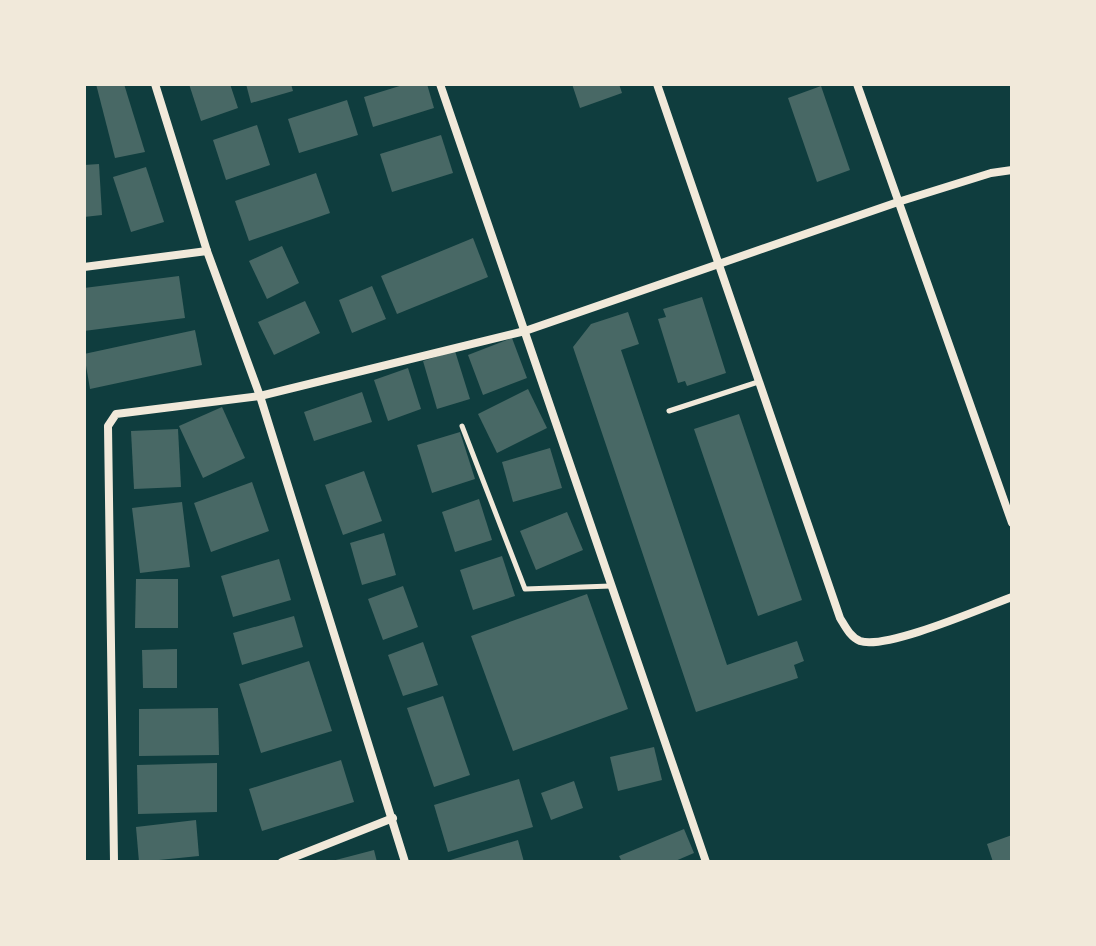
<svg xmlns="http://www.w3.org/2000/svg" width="1096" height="946" viewBox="0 0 1096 946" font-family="Figtree,sans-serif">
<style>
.building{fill:#486865}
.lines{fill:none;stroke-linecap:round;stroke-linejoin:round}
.service{stroke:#f1e9da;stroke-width:5}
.minor{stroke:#f1e9da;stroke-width:8}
</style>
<rect width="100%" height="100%" fill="#0f3d3e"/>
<g class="building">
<polygon points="96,84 124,84 145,152 115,158"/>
<polygon points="189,84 230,84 238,108 201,121"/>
<polygon points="246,84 291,84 293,91 251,103"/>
<polygon points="406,84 427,84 434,108 373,127 364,97"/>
<polygon points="572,84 619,84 622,93 580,108"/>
<polygon points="821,86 850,170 817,182 788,98"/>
<polygon points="347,100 358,135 299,153 288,119"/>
<polygon points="257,125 270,165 226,180 213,140"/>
<polygon points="441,135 453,173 392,192 380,154"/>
<polygon points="99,164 102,215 84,217 84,165"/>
<polygon points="146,167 164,222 131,232 113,177"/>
<polygon points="316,173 330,213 249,241 235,201"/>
<polygon points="473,238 488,277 397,314 381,276"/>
<polygon points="282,246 299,283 267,299 249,261"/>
<polygon points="179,276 185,318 84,331 84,288"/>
<polygon points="372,286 386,319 352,333 339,300"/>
<polygon points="702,297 726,373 687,386 685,381 678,383 658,319 666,317 663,309"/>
<polygon points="305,301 320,333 274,355 258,322"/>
<polygon points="628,312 639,344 621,350 727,665 797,641 804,661 794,665 798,678 696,712 573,347 591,324"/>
<polygon points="195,330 202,365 90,389 84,354"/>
<polygon points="512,338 527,378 483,395 468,355"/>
<polygon points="455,351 470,399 437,409 423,361"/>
<polygon points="408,368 421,409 388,421 374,380"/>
<polygon points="528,389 547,428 497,453 478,414"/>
<polygon points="362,392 372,422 314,441 304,412"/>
<polygon points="222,407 245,458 203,478 179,426"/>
<polygon points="739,414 802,600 758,616 694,429"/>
<polygon points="178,429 181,487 134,489 131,431"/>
<polygon points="460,432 475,479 432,493 417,445"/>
<polygon points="550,448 562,488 513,502 502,462"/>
<polygon points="364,471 382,521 343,535 325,485"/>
<polygon points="252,482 269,531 211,552 194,503"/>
<polygon points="479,499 492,540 455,552 442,512"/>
<polygon points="182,502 190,567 140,573 132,508"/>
<polygon points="567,512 583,550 536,570 520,531"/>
<polygon points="384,533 396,575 362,585 350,543"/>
<polygon points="502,556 515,596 473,610 460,570"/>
<polygon points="279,559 291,600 233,617 221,576"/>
<polygon points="136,579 178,579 178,628 135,628"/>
<polygon points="403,586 418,627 383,640 368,599"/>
<polygon points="587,594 628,709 513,751 471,636"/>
<polygon points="294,616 303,647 242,665 233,633"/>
<polygon points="423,642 438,685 403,696 388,655"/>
<polygon points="177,649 177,688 143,688 142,650"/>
<polygon points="309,661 332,731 261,753 239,684"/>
<polygon points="443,696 470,775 434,787 407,708"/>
<polygon points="218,708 219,755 139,756 139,709"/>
<polygon points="654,747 662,780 618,791 610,757"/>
<polygon points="341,760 354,802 262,831 249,789"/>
<polygon points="217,763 217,812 138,814 137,765"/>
<polygon points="519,779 533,827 448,852 434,805"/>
<polygon points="574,781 583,808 551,820 541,793"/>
<polygon points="196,820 199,856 139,862 136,827"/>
<polygon points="684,829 694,853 673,862 622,862 619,856"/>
<polygon points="1012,835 1012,862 993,862 987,844"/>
<polygon points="518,840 524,862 447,862 447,861"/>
<polygon points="374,850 377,862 332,862 332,861"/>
</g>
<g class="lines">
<g class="service">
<polyline points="669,411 758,382"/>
<polyline points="462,426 525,589 611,586"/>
</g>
<g class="minor">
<polyline points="155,84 207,251 260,396 405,862"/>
<polyline points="440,84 706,862"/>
<path d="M657 84 840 618C845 626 850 637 860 641 886 650 982 608 1012 597"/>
<polyline points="857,84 1012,523"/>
<polyline points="84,267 207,251"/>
<polyline points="114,862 108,426 116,414 260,396 525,331 898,202 991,173 1012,170"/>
<polyline points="282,862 393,818"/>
</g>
</g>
<rect width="1096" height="946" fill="none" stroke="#f1e9da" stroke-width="172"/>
</svg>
